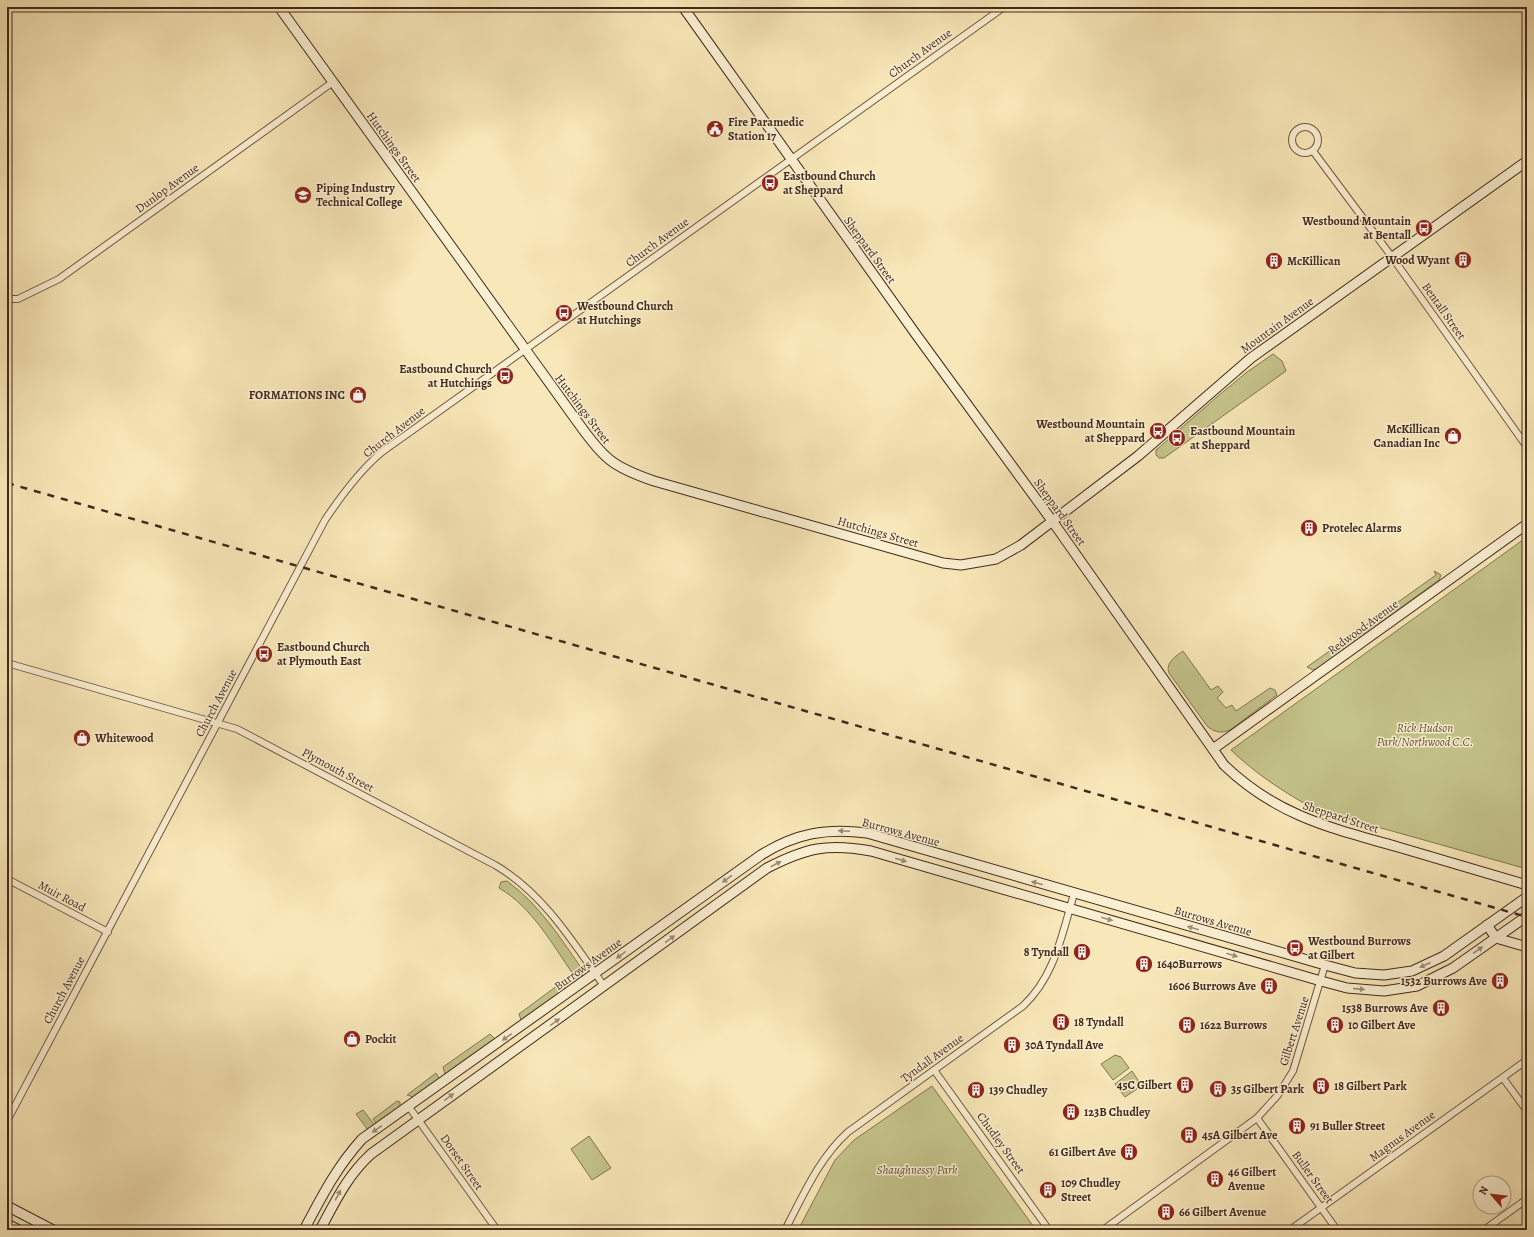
<svg xmlns="http://www.w3.org/2000/svg" width="1534" height="1237" viewBox="0 0 1534 1237" font-family="Alegreya,serif">
<style>
.green{fill:#c4c38a;stroke:#837653}
.lines{fill:none;stroke-linecap:round;stroke-linejoin:round}
.street-casing{stroke:#705943;stroke-width:8}
.secondary-casing{stroke:#422a1c;stroke-width:11}
.street{stroke:#faefd1;stroke-width:6}
.secondary{stroke:#faefd1;stroke-width:9}
.rail{stroke:#422a1c;stroke-width:2.5;stroke-dasharray:7 7;stroke-linecap:butt}
.oneway{fill:#9e8c76}
.labels{text-anchor:middle;dominant-baseline:central;stroke-width:3;stroke-linejoin:round;paint-order:stroke}
.street-label{font-size:12px;fill:#422a1c;stroke:#faefd1}
.poi-label{font-size:12px;font-weight:bold;fill:#422a1c;stroke:#faefd1;text-anchor:start}
.park-label{font-size:12px;font-style:italic;fill:#625038;stroke:#faefd1}
</style>
<rect width="100%" height="100%" fill="#f8e7b8"/>
<filter id="stains"><feTurbulence type="fractalNoise" baseFrequency=".005" numOctaves="4"/><feColorMatrix values="0 0 0 0 .2 0 0 0 0 .09 0 0 0 0 .02 0 0 0 .5 -.17"/></filter>
<radialGradient id="worn" r=".72"><stop offset=".6" stop-color="#630" stop-opacity="0"/><stop offset="1" stop-color="#630" stop-opacity=".3"/></radialGradient>
<g class="green">
<polygon points="1273,354 1282,361 1286,371 1164,458 1159,458 1156,455 1156,450 1218,396 1247,372"/>
<path d="M1527 537V869L1328 813C1321 807 1310 806 1302 802 1276 787 1253 771 1231 750Z"/>
<polygon points="1434,571 1441,575 1439,580 1316,669 1313,670 1307,667 1436,575"/>
<path d="M1183 651 1211 690 1218 686 1223 692 1217 698 1226 708 1232 705 1236 711 1270 688 1275 690 1277 695 1230 730C1221 734 1214 732 1207 726L1169 673C1165 663 1176 656 1183 651Z"/>
<path d="M507 881C540 905 561 939 584 972L579 981 525 1020H521L519 1014 573 974C552 944 532 907 499 888L501 882Z"/>
<polygon points="490,1034 495,1039 445,1074 443,1067"/>
<polygon points="1115,1055 1121,1057 1129,1068 1113,1080 1101,1064"/>
<polygon points="1132,1071 1138,1080 1137,1089 1125,1097 1115,1084"/>
<polygon points="436,1073 440,1080 413,1097 407,1095"/>
<polygon points="932,1086 1036,1230 798,1230 835,1160 854,1140"/>
<polygon points="397,1101 400,1102 400,1107 378,1126 373,1119"/>
<polygon points="363,1110 376,1127 368,1130 356,1114"/>
<polygon points="589,1136 611,1168 592,1180 571,1149"/>
</g>
<g class="lines">
<defs>
<g id="street">
<circle cx="1305" cy="140" r="13"/>
<polyline points="1313,151 1392,257 1527,447"/>
<polyline points="7,299 18,299 59,279 333,82"/>
<path d="M7 663 237 729 495 865C543 893 573 942 604 986"/>
<polyline points="7,879 108,932"/>
<polyline points="934,1070 1049,1230"/>
<polyline points="1503,1078 1527,1111"/>
<polyline points="409,1107 497,1230"/>
<polyline points="1257,1118 1337,1230"/>
<path d="M7 1121 325 520C341 496 359 471 382 452 394 443 406 435 417 427L1004 7"/>
<path d="M785 1230C803 1196 819 1158 848 1132L1023 1006C1055 976 1062 934 1074 894"/>
<polyline points="1103,1230 1257,1118 1278,1095 1293,1071 1325,965"/>
<polyline points="1290,1230 1527,1060"/>
<polyline points="1484,1230 1527,1199"/>
</g>
<g id="secondary">
<path d="M279 7 579 424C604 459 613 467 654 481L943 563 961 565 996 559 1021 545 1138 456 1251 358 1527 161"/>
<path d="M683 7 915 333 1053 522 1224 765C1277 816 1331 828 1398 847 1441 860 1484 872 1527 885"/>
<polyline points="1213,749 1527,524"/>
<polyline points="1487,925 1496,938 1527,947"/>
<polyline points="7,1206 53,1230"/>
<polyline points="7,1224 19,1230"/>
<path d="M304 1230C322 1196 336 1168 362 1139L761 855C796 833 826 828 867 833L1325 965 1355 973 1384 975 1412 971 1444 956 1527 897"/>
<path d="M320 1230C335 1202 347 1176 371 1154L767 868C806 848 827 843 871 851L1321 981 1347 988 1384 991 1417 986 1453 968 1527 916"/>
</g>
</defs>
<use href="#street" class="street-casing"/>
<use href="#secondary" class="secondary-casing"/>
<use href="#street" class="street"/>
<use href="#secondary" class="secondary"/>
<polyline class="rail" points="7,483 1527,917"/>
</g>
<defs><path id="oneway-solid" d="M-6-.8H1V-3.2L6.5 0L1 3.2V.8H-6Z"/></defs>
<g class="oneway">
<use href="#oneway-solid" transform="translate(844 831) rotate(-178)"/>
<use href="#oneway-solid" transform="translate(901 860) rotate(17)"/>
<use href="#oneway-solid" transform="translate(776 864) rotate(-28)"/>
<use href="#oneway-solid" transform="translate(727 879) rotate(144)"/>
<use href="#oneway-solid" transform="translate(1037 883) rotate(-164)"/>
<use href="#oneway-solid" transform="translate(1107 919) rotate(16)"/>
<use href="#oneway-solid" transform="translate(1193 928) rotate(-164)"/>
<use href="#oneway-solid" transform="translate(670 939) rotate(-36)"/>
<use href="#oneway-solid" transform="translate(1478 950) rotate(-35)"/>
<use href="#oneway-solid" transform="translate(621 955) rotate(144)"/>
<use href="#oneway-solid" transform="translate(1232 955) rotate(16)"/>
<use href="#oneway-solid" transform="translate(1425 965) rotate(155)"/>
<use href="#oneway-solid" transform="translate(1359 989) rotate(5)"/>
<use href="#oneway-solid" transform="translate(555 1022) rotate(-36)"/>
<use href="#oneway-solid" transform="translate(507 1037) rotate(145)"/>
<use href="#oneway-solid" transform="translate(449 1097) rotate(-36)"/>
<use href="#oneway-solid" transform="translate(377 1129) rotate(146)"/>
<use href="#oneway-solid" transform="translate(338 1195) rotate(-62)"/>
</g>
<defs>
<symbol id="civic-disc" viewBox="-11 -11 22 22"><circle r="9.5" fill="#8f2418" stroke="#faefd1"/><path d="M-.6-6.5H3V-4.5H.6V-3L4-1V1h2V6H-6V1h2V-1L-.6-3ZM-1.2 2.5V6h2.4V2.5Z" fill="#fff"/></symbol>
<symbol id="bus-disc" viewBox="-11 -11 22 22"><circle r="9.5" fill="#8f2418" stroke="#faefd1"/><path d="M-5-6H5V4H4V6H2V4H-2V6H-4V4H-5ZM-3.5-4V0h7V-4ZM-3.5 1.2v1.5H-2V1.2ZM2 1.2v1.5H3.5V1.2Z" fill="#fff"/></symbol>
<symbol id="university-disc" viewBox="-11 -11 22 22"><circle r="9.5" fill="#8f2418" stroke="#faefd1"/><path d="M0-5L7-2L0 1L-7-2ZM-4 1L0 2.5L4 1V4Q0 6-4 4Z" fill="#fff"/></symbol>
<symbol id="building-disc" viewBox="-11 -11 22 22"><circle r="9.5" fill="#8f2418" stroke="#faefd1"/><path d="M-4-6H4V6H1V3H-1V6H-4ZM-2.5-4.3h1.7v1.8h-1.7ZM.8-4.3h1.7v1.8H.8ZM-2.5-1h1.7V.8h-1.7ZM.8-1h1.7V.8H.8Z" fill="#fff"/></symbol>
<symbol id="shop-disc" viewBox="-11 -11 22 22"><circle r="9.5" fill="#8f2418" stroke="#faefd1"/><path d="M-5-2.5h2.3a2.7 3.5 0 0 1 5.4 0H5L5.5 6h-11ZM-1.5-2.5h3a1.5 2.3 0 0 0-3 0Z" fill="#fff"/></symbol>
</defs>
<g fill-rule="evenodd">
<use href="#civic-disc" x="705" y="119" width="20" height="20"/>
<use href="#bus-disc" x="760" y="173" width="20" height="20"/>
<use href="#university-disc" x="293" y="185" width="20" height="20"/>
<use href="#bus-disc" x="1414" y="218" width="20" height="20"/>
<use href="#building-disc" x="1453" y="250" width="20" height="20"/>
<use href="#building-disc" x="1264" y="251" width="20" height="20"/>
<use href="#bus-disc" x="554" y="303" width="20" height="20"/>
<use href="#bus-disc" x="495" y="366" width="20" height="20"/>
<use href="#shop-disc" x="348" y="385" width="20" height="20"/>
<use href="#bus-disc" x="1148" y="421" width="20" height="20"/>
<use href="#shop-disc" x="1443" y="426" width="20" height="20"/>
<use href="#bus-disc" x="1167" y="428" width="20" height="20"/>
<use href="#building-disc" x="1299" y="518" width="20" height="20"/>
<use href="#bus-disc" x="254" y="644" width="20" height="20"/>
<use href="#shop-disc" x="72" y="728" width="20" height="20"/>
<use href="#bus-disc" x="1285" y="938" width="20" height="20"/>
<use href="#building-disc" x="1072" y="942" width="20" height="20"/>
<use href="#building-disc" x="1134" y="954" width="20" height="20"/>
<use href="#building-disc" x="1490" y="971" width="20" height="20"/>
<use href="#building-disc" x="1259" y="976" width="20" height="20"/>
<use href="#building-disc" x="1431" y="998" width="20" height="20"/>
<use href="#building-disc" x="1051" y="1012" width="20" height="20"/>
<use href="#building-disc" x="1177" y="1015" width="20" height="20"/>
<use href="#building-disc" x="1325" y="1015" width="20" height="20"/>
<use href="#shop-disc" x="342" y="1029" width="20" height="20"/>
<use href="#building-disc" x="1002" y="1035" width="20" height="20"/>
<use href="#building-disc" x="1175" y="1075" width="20" height="20"/>
<use href="#building-disc" x="1311" y="1076" width="20" height="20"/>
<use href="#building-disc" x="1208" y="1079" width="20" height="20"/>
<use href="#building-disc" x="966" y="1080" width="20" height="20"/>
<use href="#building-disc" x="1061" y="1102" width="20" height="20"/>
<use href="#building-disc" x="1287" y="1116" width="20" height="20"/>
<use href="#building-disc" x="1179" y="1125" width="20" height="20"/>
<use href="#building-disc" x="1119" y="1142" width="20" height="20"/>
<use href="#building-disc" x="1205" y="1169" width="20" height="20"/>
<use href="#building-disc" x="1038" y="1180" width="20" height="20"/>
<use href="#building-disc" x="1156" y="1202" width="20" height="20"/>
</g>
<g class="labels">
<g class="street-label">
<text transform="translate(920 53) rotate(-36)">Church Avenue</text>
<text transform="translate(394 147) rotate(54)">Hutchings Street</text>
<text transform="translate(167 188) rotate(-36)">Dunlop Avenue</text>
<text transform="translate(657 242) rotate(-36)">Church Avenue</text>
<text transform="translate(870 250) rotate(54)">Sheppard Street</text>
<text transform="translate(1444 311) rotate(55)">Bentall Street</text>
<text transform="translate(1277 325) rotate(-36)">Mountain Avenue</text>
<text transform="translate(583 409) rotate(53)">Hutchings Street</text>
<text transform="translate(394 432) rotate(-38)">Church Avenue</text>
<text transform="translate(1060 512) rotate(54)">Sheppard Street</text>
<text transform="translate(878 532) rotate(16)">Hutchings Street</text>
<text transform="translate(1363 627) rotate(-36)">Redwood Avenue</text>
<text transform="translate(216 703) rotate(-62)">Church Avenue</text>
<text transform="translate(338 770) rotate(28)">Plymouth Street</text>
<text transform="translate(1341 817) rotate(18)">Sheppard Street</text>
<text transform="translate(901 832) rotate(15)">Burrows Avenue</text>
<text transform="translate(62 896) rotate(28)">Muir Road</text>
<text transform="translate(1213 921) rotate(16)">Burrows Avenue</text>
<text transform="translate(588 964) rotate(-36)">Burrows Avenue</text>
<text transform="translate(64 990) rotate(-62)">Church Avenue</text>
<text transform="translate(1294 1031) rotate(-72)">Gilbert Avenue</text>
<text transform="translate(932 1058) rotate(-36)">Tyndall Avenue</text>
<text transform="translate(1402 1136) rotate(-36)">Magnus Avenue</text>
<text transform="translate(1001 1143) rotate(54)">Chudley Street</text>
<text transform="translate(462 1162) rotate(55)">Dorset Street</text>
<text transform="translate(1313 1177) rotate(54)">Buller Street</text>
</g>
<g class="poi-label">
<text x="728" y="122">Fire Paramedic<tspan x="728" dy="14">Station 17</tspan></text>
<text x="783" y="176">Eastbound Church<tspan x="783" dy="14">at Sheppard</tspan></text>
<text x="316" y="188">Piping Industry<tspan x="316" dy="14">Technical College</tspan></text>
<text x="1411" y="221" text-anchor="end">Westbound Mountain<tspan x="1411" dy="14">at Bentall</tspan></text>
<text x="1450" y="260" text-anchor="end">Wood Wyant</text>
<text x="1287" y="261">McKillican</text>
<text x="577" y="306">Westbound Church<tspan x="577" dy="14">at Hutchings</tspan></text>
<text x="492" y="369" text-anchor="end">Eastbound Church<tspan x="492" dy="14">at Hutchings</tspan></text>
<text x="345" y="395" text-anchor="end">FORMATIONS INC</text>
<text x="1145" y="424" text-anchor="end">Westbound Mountain<tspan x="1145" dy="14">at Sheppard</tspan></text>
<text x="1440" y="429" text-anchor="end">McKillican<tspan x="1440" dy="14">Canadian Inc</tspan></text>
<text x="1190" y="431">Eastbound Mountain<tspan x="1190" dy="14">at Sheppard</tspan></text>
<text x="1322" y="528">Protelec Alarms</text>
<text x="277" y="647">Eastbound Church<tspan x="277" dy="14">at Plymouth East</tspan></text>
<text x="95" y="738">Whitewood</text>
<text x="1308" y="941">Westbound Burrows<tspan x="1308" dy="14">at Gilbert</tspan></text>
<text x="1069" y="952" text-anchor="end">8 Tyndall</text>
<text x="1157" y="964">1640Burrows</text>
<text x="1487" y="981" text-anchor="end">1532 Burrows Ave</text>
<text x="1256" y="986" text-anchor="end">1606 Burrows Ave</text>
<text x="1428" y="1008" text-anchor="end">1538 Burrows Ave</text>
<text x="1074" y="1022">18 Tyndall</text>
<text x="1200" y="1025">1622 Burrows</text>
<text x="1348" y="1025">10 Gilbert Ave</text>
<text x="365" y="1039">Pockit</text>
<text x="1025" y="1045">30A Tyndall Ave</text>
<text x="1172" y="1085" text-anchor="end">45C Gilbert</text>
<text x="1334" y="1086">18 Gilbert Park</text>
<text x="1231" y="1089">35 Gilbert Park</text>
<text x="989" y="1090">139 Chudley</text>
<text x="1084" y="1112">123B Chudley</text>
<text x="1310" y="1126">91 Buller Street</text>
<text x="1202" y="1135">45A Gilbert Ave</text>
<text x="1116" y="1152" text-anchor="end">61 Gilbert Ave</text>
<text x="1228" y="1172">46 Gilbert<tspan x="1228" dy="14">Avenue</tspan></text>
<text x="1061" y="1183">109 Chudley<tspan x="1061" dy="14">Street</tspan></text>
<text x="1179" y="1212">66 Gilbert Avenue</text>
</g>
<g class="park-label">
<text x="1425" y="728">Rick Hudson<tspan x="1425" dy="14">Park/Northwood C.C.</tspan></text>
<text x="917" y="1170">Shaughnessy Park</text>
</g>
</g>
<rect width="1534" height="1237" fill="none" stroke="#f8e7b8" stroke-width="24"/>
<rect x="8" y="8" width="1518" height="1221" fill="none" stroke="#422a1c" stroke-width="2"/>
<rect x="12" y="12" width="1510" height="1213" fill="none" stroke="#422a1c"/>
<g transform="translate(1492 1195) rotate(298)"><circle r="19" fill="#faefd1" stroke="#b0a089"/>
<path d="M0-3L7 15L0 10L-7 15Z" fill="#8f2418"/>
<text y="-6" font-size="11" font-weight="bold" text-anchor="middle" fill="#422a1c">N</text>
</g>
<rect width="100%" height="100%" filter="url(#stains)"/>
<rect width="100%" height="100%" fill="url(#worn)"/>
</svg>
